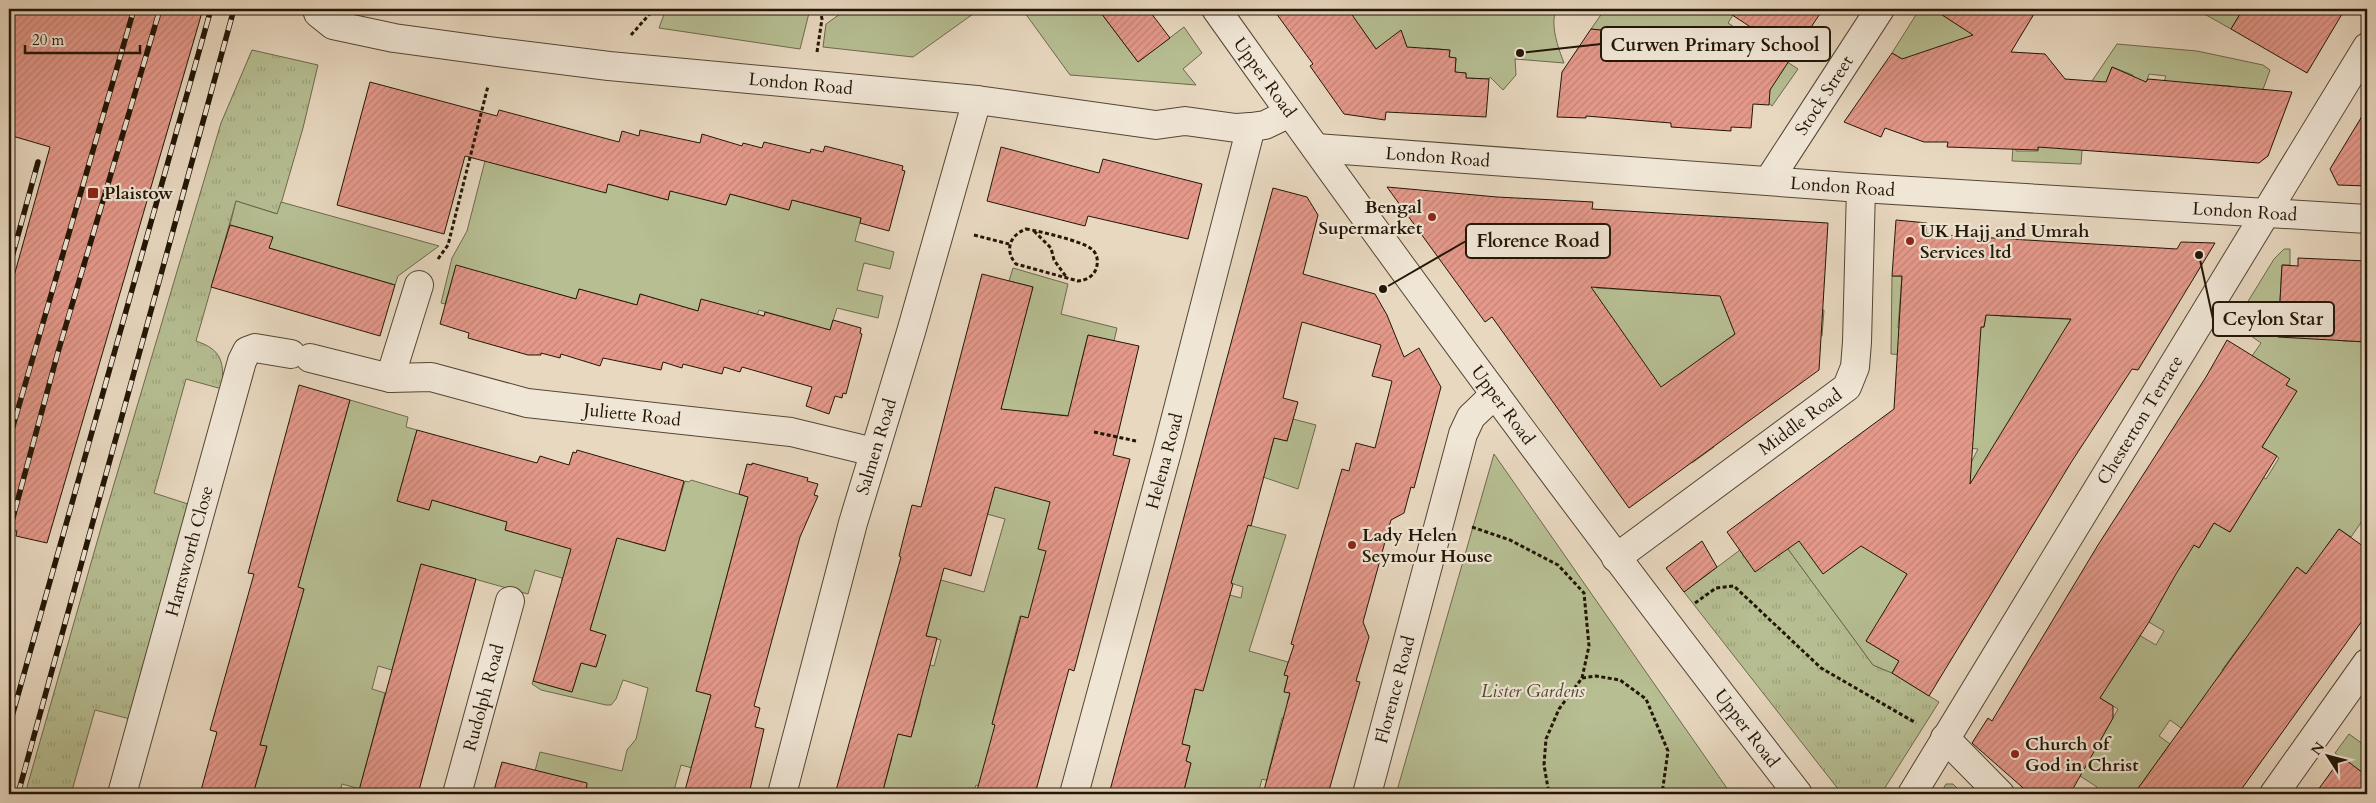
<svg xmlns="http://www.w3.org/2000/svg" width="2376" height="803" viewBox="0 0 2376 803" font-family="Cardo,serif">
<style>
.grass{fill:url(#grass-tufts);stroke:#6c6a4c}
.green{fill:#b6be92;stroke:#6c6a4c}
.building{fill:url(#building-hatch);stroke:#231606;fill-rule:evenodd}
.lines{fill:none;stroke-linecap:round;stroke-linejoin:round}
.minor-casing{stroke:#544634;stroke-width:30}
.path{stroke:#231606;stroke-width:3;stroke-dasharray:4 2.5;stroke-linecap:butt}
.minor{stroke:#f0e6d6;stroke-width:28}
.rail-casing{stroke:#231606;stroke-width:5.5}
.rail{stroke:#f0e6d6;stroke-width:4;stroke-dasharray:11;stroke-linecap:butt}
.poi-dot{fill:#8f2418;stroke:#f0e6d6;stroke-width:2}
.labels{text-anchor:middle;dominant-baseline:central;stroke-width:4.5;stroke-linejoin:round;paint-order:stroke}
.street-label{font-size:18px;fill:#231606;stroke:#f0e6d6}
.poi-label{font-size:18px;font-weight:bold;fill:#231606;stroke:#f0e6d6;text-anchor:start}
.park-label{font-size:18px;font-style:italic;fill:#4f4830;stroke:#f0e6d6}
.leader{fill:none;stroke:#231606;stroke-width:2}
.callout-dot{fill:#231606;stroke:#f0e6d6;stroke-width:2}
.callout{fill:#f0e6d6;stroke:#231606;stroke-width:2}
.callout-label{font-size:19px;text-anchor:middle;font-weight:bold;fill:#231606}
</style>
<defs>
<pattern id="grass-tufts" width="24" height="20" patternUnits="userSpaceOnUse" patternTransform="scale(1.25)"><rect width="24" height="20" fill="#b6be92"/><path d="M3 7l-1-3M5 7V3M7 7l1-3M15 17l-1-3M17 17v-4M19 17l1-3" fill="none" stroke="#9ca37c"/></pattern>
<pattern id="building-hatch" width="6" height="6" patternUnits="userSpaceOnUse" patternTransform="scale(1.25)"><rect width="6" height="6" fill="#e5998b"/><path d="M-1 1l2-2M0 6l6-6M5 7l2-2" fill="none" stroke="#c48376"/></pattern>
</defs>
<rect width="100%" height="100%" fill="#e8d8c0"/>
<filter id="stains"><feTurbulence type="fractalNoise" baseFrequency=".004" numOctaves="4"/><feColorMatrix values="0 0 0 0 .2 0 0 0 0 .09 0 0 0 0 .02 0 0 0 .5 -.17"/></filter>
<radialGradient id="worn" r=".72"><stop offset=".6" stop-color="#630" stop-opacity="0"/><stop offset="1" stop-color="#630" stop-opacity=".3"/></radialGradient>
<g class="grass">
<path d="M252 50 318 65 303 128 278 214 236 201 196 341C223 350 224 363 222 389L186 379 154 493 188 504 130 719 95 710 71 794H25L101 528 221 123Z"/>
<polygon points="1788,549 1873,665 1892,673 1939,702 1881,794 1842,794 1684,592 1740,550"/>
<polygon points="1946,784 1953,784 1963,794 1940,794"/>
</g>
<g class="green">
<polygon points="666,9 810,9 800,49 659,28"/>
<polygon points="847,9 980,9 913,57 823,47 826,24"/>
<polygon points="1022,9 1098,9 1138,62 1184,27 1202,53 1183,69 1196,85 1070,75"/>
<path d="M1347 9H1556C1550 26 1558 47 1564 63L1515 59 1516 75 1503 90 1490 77 1489 79 1466 78V73L1455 72 1456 58 1449 57 1450 50 1427 48 1425 71H1415L1401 31 1376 49Z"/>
<polygon points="1605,9 1723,9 1733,15 1728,23 1798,69 1772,106 1678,33 1659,32 1634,76 1637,30 1620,29 1620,32 1591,29"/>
<polygon points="1933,9 1964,29 1971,18 2005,41 1921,53 1907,85 1906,61 1892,53 1919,10"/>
<polygon points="2201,9 2243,9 2231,29 2199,11"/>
<polygon points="2117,44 2197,51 2263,65 2270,70 2261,95 2230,86 2214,85 2211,91 2162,87 2166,76 2149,74 2137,110 2123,108 2133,75 2112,67 2082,150 2081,164 2012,161 2013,147 2016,143 2016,151 2038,151 2038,143 2075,106"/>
<polygon points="485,161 608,184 668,200 670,190 726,205 730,194 789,210 792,200 861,218 855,241 894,252 890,269 864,263 857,290 883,296 878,318 837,308 830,330 759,310 757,315 701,300 698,311 640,294 637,305 579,289 576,299 456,267 445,304 441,303 452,258 467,231"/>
<polygon points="236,201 277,214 281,202 439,246 398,276 395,285 269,248 272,237 230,225"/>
<polygon points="1486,231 1597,288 1734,296 1796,310 1824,310 1822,336 1791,333 1735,334 1721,344 1689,411 1714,447 1692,463 1682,448"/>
<polygon points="2284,249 2290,249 2290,265 2282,265 2278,334 2307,336 2344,324 2343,341 2367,342 2367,514 2351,537 2339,529 2326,547 2319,583 2297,567 2254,627 2249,643 2244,640 2222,670 2250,691 2210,749 2170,720 2159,736 2170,744 2134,794 2093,794 2097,787 2060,763 2099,742 2118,709 2071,680 2139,635 2156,645 2164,631 2147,621 2164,526 2199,548 2214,523 2230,532 2238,519 2224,509 2248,469 2266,479 2279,458 2262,447 2296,391 2286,385 2289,379 2252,356 2261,343 2237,326 2252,308 2247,303 2274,259"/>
<polygon points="1013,268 1068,284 1061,314 1117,328 1114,341 1088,335 1075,387 1112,420 1033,412 1027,432 1059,504 1061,555 1042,621 1020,616 992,724 1013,730 992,789 976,785 973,794 882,794 892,758 871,752 878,728 911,737 920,705 919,662 934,666 941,640 926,636 936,598 893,587 898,568 984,592 1005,519 951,504 999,416 1013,363 989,357 1019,339 1033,287 1009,281"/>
<path d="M1892 276H1902L1898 328C1927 331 1955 325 1984 327L1992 281 2000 316 2085 320 2025 455 1893 565 1911 576 1866 641 1899 661 1892 673 1873 665 1788 549 1827 516 1956 492 1978 449 1956 447 1978 376 1979 359 1891 354Z"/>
<polygon points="350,400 408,417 406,427 417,430 397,501 429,510 432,500 507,522 505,530 534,538 588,521 635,543 664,551 685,481 689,482 691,480 748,497 696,691 711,695 695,754 696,769 681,765 673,794 529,794 540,752 622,771 627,750 636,739 648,688 623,680 616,699 611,705 606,705 541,690 532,684 533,681 572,692 581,663 596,667 605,635 590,630 601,592 562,581 562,578 535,570 528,594 421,564 392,670 378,666 372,689 385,693 360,789 342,784 339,794 253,794 267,747 260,745 304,589 298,587"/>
<polygon points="1293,419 1316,425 1298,489 1263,477 1245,447 1270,454 1274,438 1287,441"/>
<polygon points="1494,454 1731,794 1396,794"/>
<polygon points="1237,522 1286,535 1249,651 1288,662 1285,675 1288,676 1284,691 1290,693 1287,703 1305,708 1301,723 1282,718 1268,774 1288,779 1286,786 1262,779 1258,794 1180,794 1182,786 1185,787 1191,763 1186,761 1190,746 1167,740 1185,726 1190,712 1195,689 1207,589 1241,598 1243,587 1231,583 1238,559"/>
<polygon points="2349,734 2367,747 2367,757 2362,764 2367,768 2367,776 2335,753"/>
</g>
<g class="building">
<polygon points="15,9 203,9 47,543 16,536 17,531 9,530 9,294 50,147 9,135 9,31"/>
<polygon points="1098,9 1148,9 1170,38 1138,62"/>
<polygon points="1273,9 1348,9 1376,49 1401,30 1407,47 1450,50 1449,57 1456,58 1455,72 1466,73 1466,78 1489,79 1486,117 1386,112 1385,120 1344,114 1310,66 1313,64"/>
<polygon points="1723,9 1823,9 1770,90 1769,105 1753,104 1751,128 1731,127 1731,131 1671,127 1671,123 1586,116 1586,118 1557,117 1562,72 1591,29 1620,32 1620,29 1769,39"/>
<polygon points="1933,9 2037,9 2011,52 2045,54 2065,79 2106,82 2112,67 2146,82 2148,79 2292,92 2268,156 2259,163 2038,147 2038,150 1947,147 1948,142 1924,142 1885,128 1881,137 1844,122 1892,53 1902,59 1973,35"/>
<polygon points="2243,9 2345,9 2307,73 2231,29"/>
<polygon points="370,82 497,116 499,110 619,142 622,131 639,136 640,130 700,143 702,134 742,146 743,143 762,148 764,142 810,153 811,149 823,152 825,146 903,166 902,170 905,171 889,231 860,223 861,218 792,200 789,210 730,194 726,205 670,191 668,200 608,184 606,193 465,156 444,234 337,205"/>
<polygon points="2367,108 2367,186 2338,185 2330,169"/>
<polygon points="1001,147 1099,173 1103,159 1202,184 1188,239 1088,216 1085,226 987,201"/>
<path d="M1387 187 1497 197 1593 202 1592 209 1828 223 1819 370 1629 508 1492 317 1485 322ZM1591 287 1720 296 1735 334 1661 387Z"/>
<polygon points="1273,188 1307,197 1318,215 1303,274 1375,294 1387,315 1404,357 1419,348 1441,387 1414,488 1411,487 1404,513 1391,520 1363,622 1369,637 1356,681 1360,682 1328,794 1263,794 1290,693 1284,692 1288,676 1284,675 1294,645 1291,644 1342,469 1349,471 1356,443 1375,448 1392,381 1372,376 1381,345 1302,322 1283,398 1298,402 1287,441 1274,438 1251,526 1248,525 1231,583 1233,584 1203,691 1195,689 1182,744 1190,746 1186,761 1191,763 1183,794 1109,794"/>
<path d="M1896 220 1927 223 1926 234 2177 249 2181 242 2215 243 2138 370 2132 369 2072 461 1929 696 1892 673 1899 661 1866 641 1907 574 1861 546 1823 574 1799 541 1755 572 1727 532 1894 409 1902 276H1892ZM1986 315 2071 319 1970 484 1981 327H1984Z"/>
<polygon points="230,225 273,237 269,248 395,285 380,336 211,287"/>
<polygon points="2298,258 2367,261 2367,342 2278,337 2282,265 2298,266"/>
<polygon points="456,265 576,299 579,289 637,305 640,294 698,311 701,299 764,316 765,312 830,330 833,320 861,328 860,333 862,334 846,394 843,393 842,398 835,396 829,414 806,406 812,387 742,367 740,372 724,367 722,374 683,364 682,368 663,362 661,370 603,358 600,366 561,354 560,358 541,353 541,355 528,355 468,338 469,333 440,324"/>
<polygon points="982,274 1033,287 1001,409 1068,416 1088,335 1139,346 1113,455 1130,459 1074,671 1069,669 1035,794 976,794 995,725 992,724 1021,616 1028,618 1046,551 1038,549 1050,502 995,487 971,576 944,568 926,636 937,638 911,737 898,734 882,794 835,794 901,557 899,556 912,505 921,507"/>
<polygon points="2227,340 2290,379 2286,385 2297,391 2262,447 2277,456 2230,532 2214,523 2199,548 2194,545 2176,574 2149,622 2100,698 2113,706 2113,718 2070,794 2030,794 1972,743 1988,718 1992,721 2098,545 2206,377"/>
<polygon points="299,385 350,400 298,587 304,589 260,745 267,746 253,794 200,794 217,732 210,730 254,574 248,573"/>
<polygon points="417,430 537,463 540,456 569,465 573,452 576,453 577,450 684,481 665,551 617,538 590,630 606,635 596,667 581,663 572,692 533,681 571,549 505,530 507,522 432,500 429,510 397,501"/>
<polygon points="752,463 808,478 807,481 818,484 814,495 818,496 800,537 754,706 760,708 755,727 764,729 749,794 684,794 711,695 696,691 748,497 739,494 747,464 752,465"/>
<polygon points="2339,529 2367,549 2367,614 2238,794 2134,794 2297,567 2306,574"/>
<polygon points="1702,541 1717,567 1684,592 1666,568"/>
<polygon points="421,564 476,579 418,794 358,794"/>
<polygon points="2342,757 2367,776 2367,794 2315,794"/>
<polygon points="502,762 587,783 586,794 493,794"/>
</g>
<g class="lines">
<defs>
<g id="minor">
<path id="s1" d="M317 9 318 13 333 25 394 38 497 52 609 66 977 100 1156 125 1185 121 1236 128 1251 127 1265 125 1290 113"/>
<path id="s2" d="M1216 9C1405 275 1598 537 1798 794"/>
<path id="s3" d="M1316 148 1861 188 2367 219"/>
<path id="s4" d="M1769 180 1880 9"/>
<path id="s5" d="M310 358 390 378 431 377 527 403 791 432 874 452"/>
<polyline points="390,378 419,285"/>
<path id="s6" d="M1616 558 1847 387 1855 367 1857 342 1861 188"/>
<polyline points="1945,738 2000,794"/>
<path id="s7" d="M122 794 242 361 247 351 255 348 291 354"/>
<path id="s8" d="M457 794 510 601"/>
<path id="s9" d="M782 794 853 523 911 332 977 100"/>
<path id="s10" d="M1074 794 1168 448 1251 127"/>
<path id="s11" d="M1367 794 1463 434 1471 417 1495 394"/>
<path id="s12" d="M1912 794 2367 47"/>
<polyline points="2274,794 2367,663"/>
</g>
</defs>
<use href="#minor" class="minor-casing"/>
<g class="path">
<polyline points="631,35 654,9"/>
<polyline points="817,52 822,19 820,9"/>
<path d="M1026 229C1039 231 1081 241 1090 248 1097 252 1099 261 1096 269 1093 277 1086 280 1078 281L1016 264C1004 250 1010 235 1026 229Z"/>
<polyline points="1034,231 1051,248 1054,260 1067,278"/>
<polyline points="974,235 1009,244"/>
<polyline points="438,259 448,245 488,86"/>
<polyline points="1094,432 1136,441"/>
<polyline points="1472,527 1510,540 1558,565 1584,593 1589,646 1582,678 1559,709 1546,739 1544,765 1549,794"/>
<polyline points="1695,603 1716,588 1734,586 1821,668 1916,723"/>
<polyline points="1582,678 1596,676 1620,680 1646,699 1668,751 1662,794"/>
</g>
<use href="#minor" class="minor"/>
<defs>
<g id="rail">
<polyline points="9,268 38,162"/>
<polyline points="9,440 134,9"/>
<polyline points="9,532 58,352 160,9"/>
<polyline points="9,727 211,9"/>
<polyline points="18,794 234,9"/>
</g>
</defs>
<use href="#rail" class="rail-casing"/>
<use href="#rail" class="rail"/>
</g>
<g class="poi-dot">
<rect x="87" y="187" width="12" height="12" rx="2.5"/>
<circle cx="1432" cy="217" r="5"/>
<circle cx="1910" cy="241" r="5"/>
<circle cx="1352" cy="545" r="5"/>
<circle cx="2015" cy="754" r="5"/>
</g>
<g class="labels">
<g class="street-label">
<text stroke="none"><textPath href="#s2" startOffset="84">Upper Road</textPath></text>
<text stroke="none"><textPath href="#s1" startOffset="495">London Road</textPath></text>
<text stroke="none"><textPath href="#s4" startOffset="101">Stock Street</textPath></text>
<text stroke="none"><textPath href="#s3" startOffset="122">London Road</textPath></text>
<text stroke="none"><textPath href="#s3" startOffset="528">London Road</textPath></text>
<text stroke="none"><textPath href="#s3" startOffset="931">London Road</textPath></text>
<text stroke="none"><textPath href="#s2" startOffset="489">Upper Road</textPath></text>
<text stroke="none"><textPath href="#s5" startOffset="329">Juliette Road</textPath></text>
<text stroke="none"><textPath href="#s12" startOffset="438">Chesterton Terrace</textPath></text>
<text stroke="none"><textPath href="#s6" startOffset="229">Middle Road</textPath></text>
<text stroke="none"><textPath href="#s9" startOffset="360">Salmen Road</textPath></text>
<text stroke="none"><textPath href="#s10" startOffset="345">Helena Road</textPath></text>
<text stroke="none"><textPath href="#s7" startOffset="252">Hartsworth Close</textPath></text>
<text stroke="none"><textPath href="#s11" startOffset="108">Florence Road</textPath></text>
<text stroke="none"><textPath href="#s8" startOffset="100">Rudolph Road</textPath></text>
<text stroke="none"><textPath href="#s2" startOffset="894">Upper Road</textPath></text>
</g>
<g class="poi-label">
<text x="104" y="193">Plaistow</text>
<text x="1422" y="207" text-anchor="end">Bengal<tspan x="1422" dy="21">Supermarket</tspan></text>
<text x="1920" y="231">UK Hajj and Umrah<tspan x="1920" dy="21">Services ltd</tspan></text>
<text x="1362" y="535">Lady Helen<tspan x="1362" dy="21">Seymour House</tspan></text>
<text x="2025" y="744">Church of<tspan x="2025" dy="21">God in Christ</tspan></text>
</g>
<g class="park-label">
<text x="1533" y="691">Lister Gardens</text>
</g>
</g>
<path class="leader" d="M1520 53L1601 44M1383 289L1466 241M2199 255L2213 319"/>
<g class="callout-dot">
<circle cx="1520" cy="53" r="5"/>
<circle cx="1383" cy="289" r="5"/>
<circle cx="2199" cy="255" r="5"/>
</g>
<g class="callout">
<rect x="1601" y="27" width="229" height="34" rx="5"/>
<rect x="1466" y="224" width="144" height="34" rx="5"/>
<rect x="2213" y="302" width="121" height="34" rx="5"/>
</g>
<g class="callout-label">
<text x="1715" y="51">Curwen Primary School</text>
<text x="1538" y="247">Florence Road</text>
<text x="2273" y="325">Ceylon Star</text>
</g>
<rect width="2376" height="803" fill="none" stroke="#e8d8c0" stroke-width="30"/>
<rect x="10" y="10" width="2356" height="783" fill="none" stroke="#231606" stroke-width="2.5"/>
<rect x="15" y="15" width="2346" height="773" fill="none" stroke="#231606"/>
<g transform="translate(2328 756) rotate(306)" stroke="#f0e6d6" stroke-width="4" paint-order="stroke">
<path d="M0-4L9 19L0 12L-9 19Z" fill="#231606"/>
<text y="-8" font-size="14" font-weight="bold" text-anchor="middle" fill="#231606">N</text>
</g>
<path d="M25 45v8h115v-8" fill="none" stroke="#231606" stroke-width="2.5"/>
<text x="32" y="45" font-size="15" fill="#231606" stroke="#f0e6d6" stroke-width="4" paint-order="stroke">20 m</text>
<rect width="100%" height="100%" filter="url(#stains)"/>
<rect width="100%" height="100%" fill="url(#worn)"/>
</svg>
